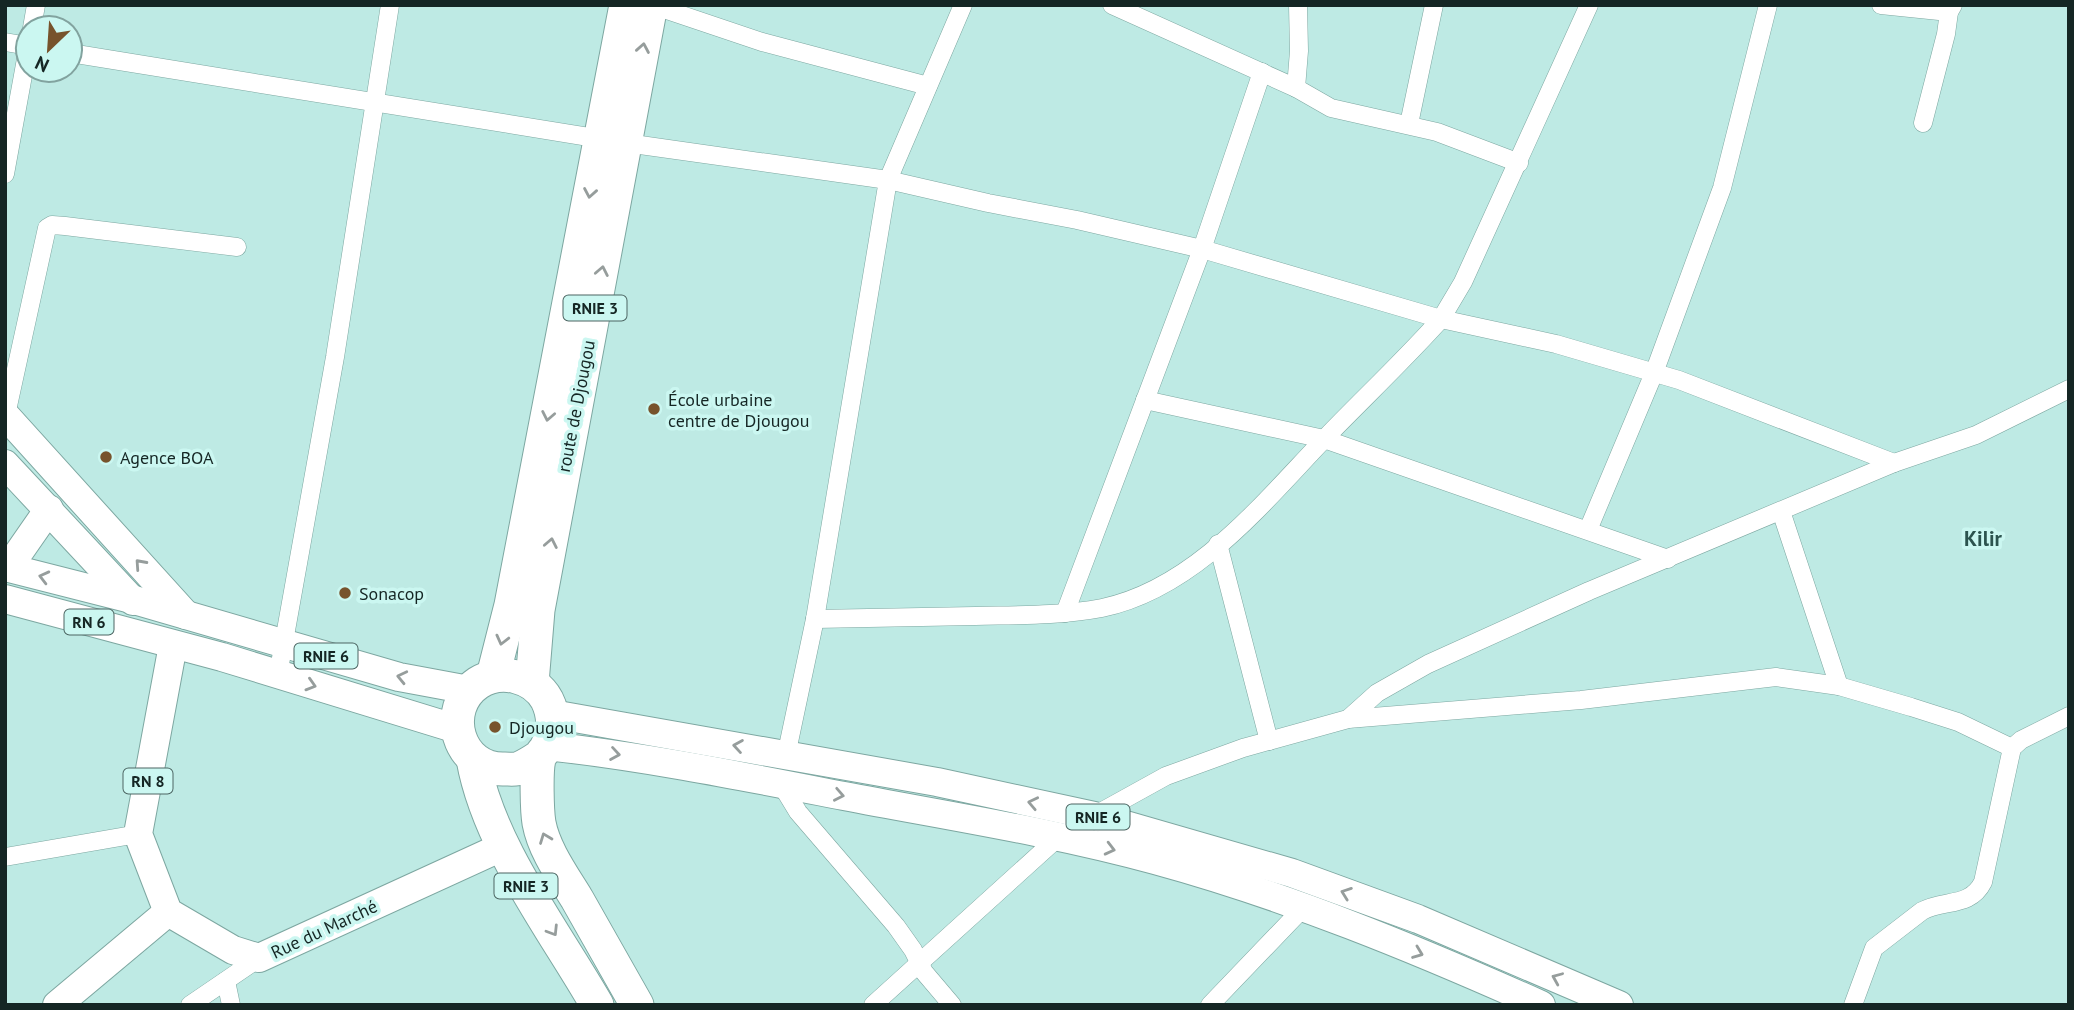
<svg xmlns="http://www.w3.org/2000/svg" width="2074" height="1010" viewBox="0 0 2074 1010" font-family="'PT Sans',sans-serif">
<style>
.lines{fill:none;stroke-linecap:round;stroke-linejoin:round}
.street-casing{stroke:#7da7a1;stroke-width:19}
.primary-casing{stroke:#7da7a1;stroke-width:30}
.highway-casing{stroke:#7da7a1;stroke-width:35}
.street{stroke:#fff;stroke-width:18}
.primary{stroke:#fff;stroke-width:28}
.highway{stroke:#fff;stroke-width:33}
.oneway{stroke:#969d9c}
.poi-dot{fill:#77532c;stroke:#cbf7f1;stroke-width:2.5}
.labels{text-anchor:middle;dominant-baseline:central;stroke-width:7;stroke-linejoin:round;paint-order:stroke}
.shield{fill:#cbf7f1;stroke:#4c6562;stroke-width:2}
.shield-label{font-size:16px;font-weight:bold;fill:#152624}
.poi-label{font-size:18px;fill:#152624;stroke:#cbf7f1;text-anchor:start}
.street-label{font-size:18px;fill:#152624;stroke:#cbf7f1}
.quarter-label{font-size:21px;font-weight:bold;fill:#2c544f;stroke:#cbf7f1}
</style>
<rect width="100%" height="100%" fill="#beeae4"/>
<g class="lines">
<defs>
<g id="street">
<polyline points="652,5 762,42 928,86"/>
<polyline points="1112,5 1296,88 1331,108 1437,132 1519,163"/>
<polyline points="1881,5 1949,12"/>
<polyline points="32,28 36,5"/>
<polyline points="5,42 28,46"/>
<polyline points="70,53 626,143 888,180 988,203 1077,220 1202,249 1441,319 1556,344 1679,380 1894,463"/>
<polyline points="1296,88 1299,51 1298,5"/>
<polyline points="1923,123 1946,34 1949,12 1953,5"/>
<polyline points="1409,124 1434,5"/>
<polyline points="5,174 28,48"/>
<polyline points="1145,400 1324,439 1668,559"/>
<polyline points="6,415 47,228 52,225 65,226 237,247"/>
<polyline points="1781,511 1839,686"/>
<polyline points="1588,530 1654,373 1722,188 1768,5"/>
<polyline points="1218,544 1269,741"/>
<polyline points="1065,613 1202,249 1262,72"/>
<path d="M815 619C869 618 922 617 975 616 1017 615 1060 616 1102 608 1197 588 1265 500 1330 433 1367 395 1405 359 1441 319L1463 282 1589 5"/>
<polyline points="278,675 335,357 390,5"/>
<polyline points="1348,719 1377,693 1428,664 1589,591 1894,463 1976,435 2069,389"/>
<polyline points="786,756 815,619 888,180 963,5"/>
<polyline points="781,784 798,812 896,926 913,950 924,972 952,1005"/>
<polyline points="1090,818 1166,776 1243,748 1348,719 1581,700 1776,677 1839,686 1911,707 1958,722 2012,748"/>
<polyline points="5,857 138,834"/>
<polyline points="226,981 231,1005"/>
<polyline points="190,1005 259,958"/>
<polyline points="873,1005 1063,833"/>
<polyline points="1210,1005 1303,908"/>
<path d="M1853 1005 1874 948 1922 911C1944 899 1970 908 1983 882L2012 748 2021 740 2069 716"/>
</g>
<g id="primary">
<polyline points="5,415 186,615"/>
<polyline points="5,464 133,601"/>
<polyline points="5,567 131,599 399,677 469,690"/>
<polyline points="8,568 49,509"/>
<polyline points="5,599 222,657 457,729"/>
<polyline points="173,645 138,834 168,912 233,950 259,958 504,846"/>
<polyline points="552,714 937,782 1094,816 1292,873 1418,919 1619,1005"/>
<path d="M547 746C647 757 746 777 844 796 948 816 1053 832 1155 860 1287 896 1416 949 1541 1005"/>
<polyline points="57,1005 168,912"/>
</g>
<g id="highway">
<polyline points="493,676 511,605 626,5"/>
<polyline points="532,683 538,610 651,5"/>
<path d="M539 757C533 761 527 765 520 768 516 770 510 769 505 769 458 771 440 709 478 683 501 668 534 676 547 700 554 714 555 732 547 746 545 751 540 754 539 759 536 771 537 811 539 823 544 850 563 876 577 899 597 934 617 969 637 1005"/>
<path d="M473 759C488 845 554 930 597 1005"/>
</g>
</defs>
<use href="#street" class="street-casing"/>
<use href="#primary" class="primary-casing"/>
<use href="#highway" class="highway-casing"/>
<use href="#street" class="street"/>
<use href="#primary" class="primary"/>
<use href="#highway" class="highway"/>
</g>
<defs><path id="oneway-chevron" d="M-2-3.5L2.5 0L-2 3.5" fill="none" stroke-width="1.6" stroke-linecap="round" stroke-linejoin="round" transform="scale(1.75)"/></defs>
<g class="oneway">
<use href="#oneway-chevron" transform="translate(643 48) rotate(-80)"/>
<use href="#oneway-chevron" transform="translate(590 193) rotate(100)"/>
<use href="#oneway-chevron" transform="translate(602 271) rotate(-79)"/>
<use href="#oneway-chevron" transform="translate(548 416) rotate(101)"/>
<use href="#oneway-chevron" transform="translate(551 543) rotate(-79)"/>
<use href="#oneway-chevron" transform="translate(140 564) rotate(-132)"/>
<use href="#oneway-chevron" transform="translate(44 577) rotate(-166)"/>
<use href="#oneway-chevron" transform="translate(502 640) rotate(104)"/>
<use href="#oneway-chevron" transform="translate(402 677) rotate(-167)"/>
<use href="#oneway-chevron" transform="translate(311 685) rotate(17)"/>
<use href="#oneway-chevron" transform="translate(738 746) rotate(-171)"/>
<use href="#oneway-chevron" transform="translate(615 754) rotate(9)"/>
<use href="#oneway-chevron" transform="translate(839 795) rotate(11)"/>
<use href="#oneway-chevron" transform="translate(1033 803) rotate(-168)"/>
<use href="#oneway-chevron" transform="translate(545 838) rotate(-111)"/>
<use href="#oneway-chevron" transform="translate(1110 849) rotate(14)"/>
<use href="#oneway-chevron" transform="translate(1346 893) rotate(-160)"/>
<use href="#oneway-chevron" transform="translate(553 931) rotate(58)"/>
<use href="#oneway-chevron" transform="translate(1418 953) rotate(21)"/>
<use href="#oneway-chevron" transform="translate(1557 978) rotate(-157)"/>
</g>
<g class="poi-dot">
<circle cx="654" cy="409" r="7"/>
<circle cx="106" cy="457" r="7"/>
<circle cx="345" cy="593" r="7"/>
<circle cx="495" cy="727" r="7"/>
</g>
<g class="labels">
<g class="shield">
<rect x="563.5" y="295.5" width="63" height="25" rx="5"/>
<rect x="64.5" y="609.5" width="49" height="25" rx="5"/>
<rect x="294.5" y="643.5" width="63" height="25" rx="5"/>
<rect x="123.5" y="768.5" width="49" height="25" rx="5"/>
<rect x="1066.5" y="804.5" width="63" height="25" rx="5"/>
<rect x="494.5" y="873.5" width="63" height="25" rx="5"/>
</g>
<g class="shield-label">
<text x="595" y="308">RNIE 3</text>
<text x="89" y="622">RN 6</text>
<text x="326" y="656">RNIE 6</text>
<text x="148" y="781">RN 8</text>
<text x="1098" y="817">RNIE 6</text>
<text x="526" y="886">RNIE 3</text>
</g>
<g class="poi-label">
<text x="668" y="399">École urbaine<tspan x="668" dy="21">centre de Djougou</tspan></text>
<text x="120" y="457">Agence BOA</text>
<text x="359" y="593">Sonacop</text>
<text x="509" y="727">Djougou</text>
</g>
<g class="street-label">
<text transform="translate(576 406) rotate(-79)">route de Djougou</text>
<text transform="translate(324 929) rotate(-25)">Rue du Marché</text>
</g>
<g class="quarter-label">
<text x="1983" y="538">Kilir</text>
</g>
</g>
<rect width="2074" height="1010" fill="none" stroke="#152624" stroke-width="14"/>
<g transform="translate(49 49) rotate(205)"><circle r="33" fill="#cbf7f1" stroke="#82a39f" stroke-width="2"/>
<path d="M0-5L12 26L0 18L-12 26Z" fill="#77532c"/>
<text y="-10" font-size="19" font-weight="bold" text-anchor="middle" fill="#152624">N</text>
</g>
</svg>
